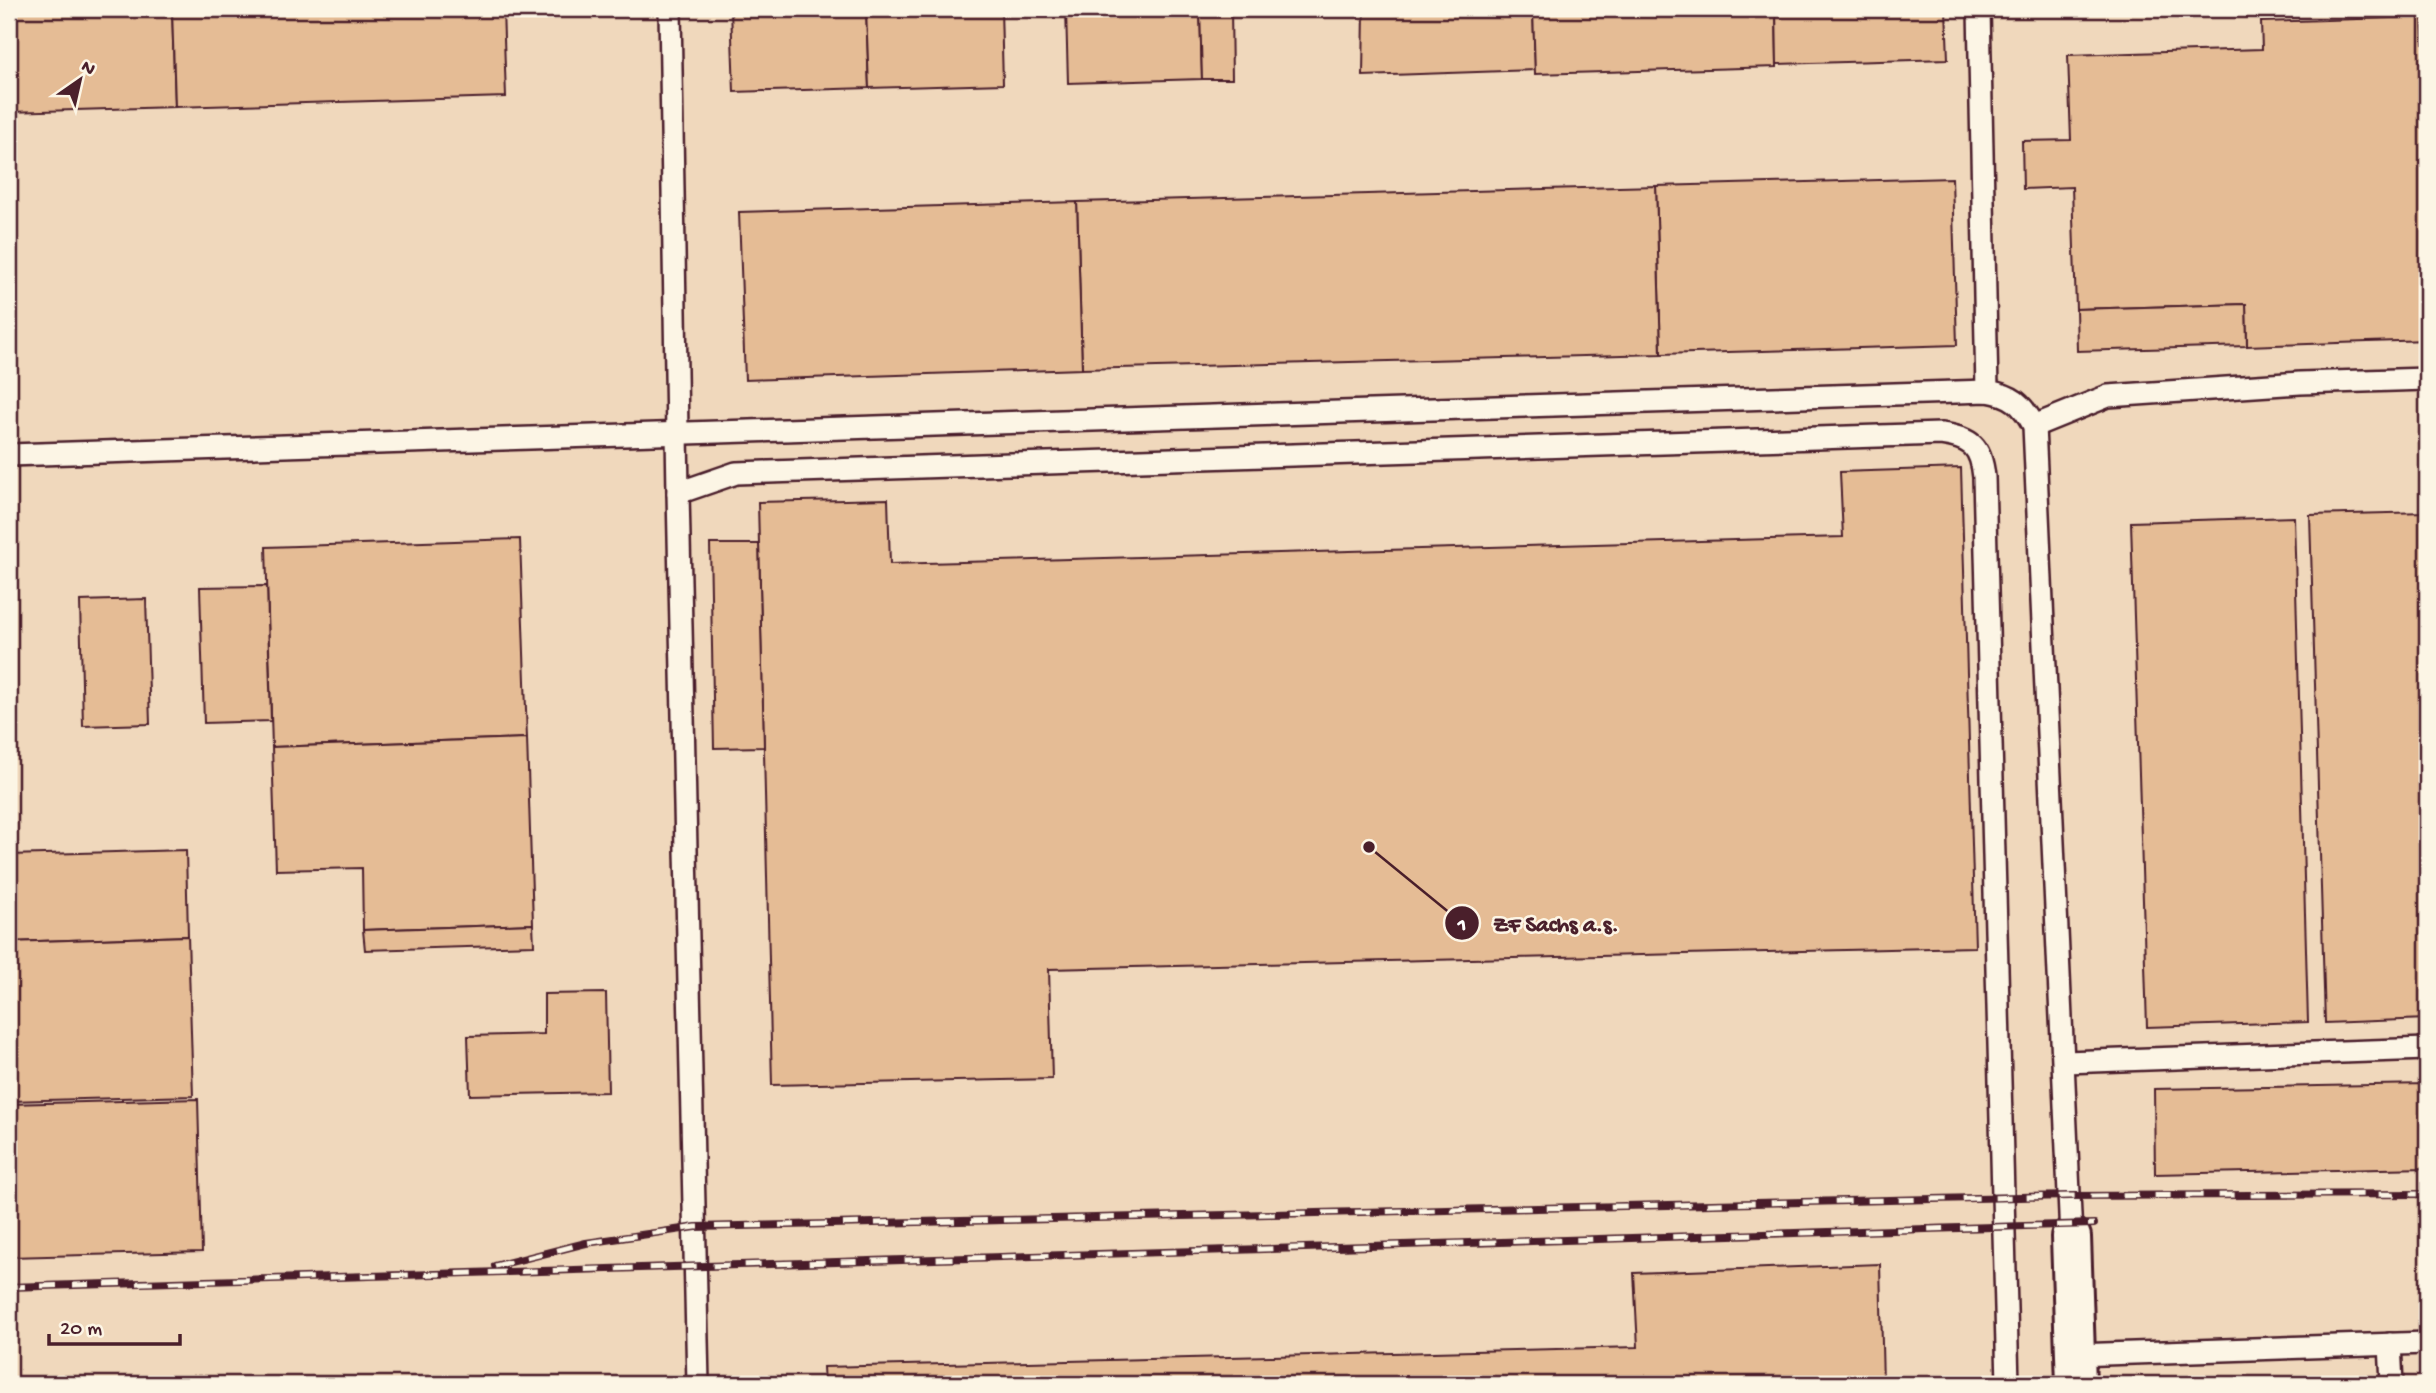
<svg xmlns="http://www.w3.org/2000/svg" width="2436" height="1393" viewBox="0 0 2436 1393" font-family="'Gochi Hand',sans-serif">
<style>
.built{fill:#f0d8bc}
.building{fill:#e5bc95;stroke:#4a1f2b;stroke-width:2}
.lines{fill:none;stroke-linecap:round;stroke-linejoin:round}
.lane-casing{stroke:#4a1f2b;stroke-width:26}
.street-casing{stroke:#4a1f2b;stroke-width:44}
.lane{stroke:#fcf5e5;stroke-width:21}
.street{stroke:#fcf5e5;stroke-width:38}
.rail-casing{stroke:#4a1f2b;stroke-width:8}
.rail{stroke:#fcf5e5;stroke-width:5;stroke-dasharray:16;stroke-linecap:butt}
.leader{fill:none;stroke:#4a1f2b;stroke-width:2.5}
.callout-dot{fill:#4a1f2b;stroke:#fcf5e5;stroke-width:2.5}
.mark-label{font-size:21px;text-anchor:middle;font-weight:bold;fill:#fff}
.callout-label{font-size:23px;text-anchor:middle;font-weight:bold;fill:#4a1f2b;stroke:#fcf5e5;stroke-width:5;stroke-linejoin:round;paint-order:stroke}
</style>
<rect width="100%" height="100%" fill="#f5e4cd"/>
<filter id="ink" filterUnits="userSpaceOnUse"><feTurbulence type="fractalNoise" baseFrequency=".0143" numOctaves="2"/><feDisplacementMap in="SourceGraphic" scale="14" xChannelSelector="R" yChannelSelector="G"/><feConvolveMatrix kernelMatrix="1 2 1 2 8 2 1 2 1" color-interpolation-filters="sRGB"/></filter>
<g filter="url(#ink)">
<rect class="built" x="9" y="9" width="2418" height="1375"/>
<g class="building">
<polygon points="9,9 172,9 175,107 9,112"/>
<polygon points="172,9 503,9 506,97 175,107"/>
<polygon points="731,9 866,9 869,88 734,92"/>
<polygon points="866,9 1001,9 1003,84 869,88"/>
<polygon points="1066,9 1200,9 1202,79 1068,83"/>
<polygon points="1200,9 1231,9 1232,79 1202,79"/>
<polygon points="1364,9 1533,9 1535,70 1363,76"/>
<polygon points="1533,9 1776,9 1777,67 1535,74"/>
<polygon points="1776,9 1946,9 1948,59 1777,64"/>
<polygon points="2422,17 2423,44 2427,44 2427,340 2247,346 2246,304 2076,309 2072,187 2023,189 2022,141 2071,140 2068,55 2262,49 2261,22"/>
<polygon points="1952,178 1957,345 1661,354 1656,186"/>
<polygon points="1656,186 1661,354 1082,369 1077,202"/>
<polygon points="1077,202 1082,369 745,380 739,212"/>
<polygon points="2246,304 2247,346 2077,351 2076,309"/>
<polygon points="1961,468 1975,947 1049,969 1052,1079 772,1085 758,502 888,499 890,564 1843,537 1840,472"/>
<polygon points="2427,512 2427,1019 2325,1023 2310,515"/>
<polygon points="2294,517 2308,1022 2147,1027 2131,522"/>
<polygon points="520,539 527,738 272,747 266,547"/>
<polygon points="710,544 759,544 764,747 714,748"/>
<polygon points="267,586 271,721 204,723 200,587"/>
<polygon points="146,599 150,724 83,726 80,601"/>
<polygon points="527,738 533,924 363,930 362,868 276,870 272,747"/>
<polygon points="186,850 188,936 9,942 9,855"/>
<polygon points="533,924 534,945 365,950 363,930"/>
<polygon points="188,936 193,1096 9,1101 9,942"/>
<polygon points="606,993 608,1092 470,1095 468,1036 544,1034 544,994"/>
<polygon points="2427,1084 2427,1168 2155,1174 2154,1089"/>
<polygon points="198,1099 202,1252 9,1257 9,1104"/>
<polygon points="1880,1264 1883,1384 824,1384 823,1367 1638,1347 1634,1273"/>
</g>
<g class="lines">
<defs>
<g id="lane">
<polyline points="670,9 678,493"/>
<polyline points="1979,9 1987,391"/>
<polyline points="2034,426 2108,396 2300,383 2427,379"/>
<path d="M9 455 1987 391C2012 395 2022 403 2034 426L2071 1237"/>
<polyline points="2065,1062 2427,1049"/>
<polyline points="2390,1344 2392,1384"/>
<polyline points="2075,1355 2427,1343"/>
<path d="M698 1384 678 493 736 473 1941 434C1971 438 1981 446 1984 477L2008 1384"/>
</g>
<polyline id="street" points="2071,1237 2076,1384"/>
</defs>
<use href="#lane" class="lane-casing"/>
<use href="#street" class="street-casing"/>
<use href="#lane" class="lane"/>
<use href="#street" class="street"/>
<defs>
<g id="rail">
<polyline points="495,1266 586,1243 696,1227 2069,1196 2427,1194"/>
<polyline points="9,1287 2094,1224"/>
</g>
</defs>
<use href="#rail" class="rail-casing"/>
<use href="#rail" class="rail"/>
</g>
</g>
<path class="leader" d="M1369 847L1462 923"/>
<g class="callout-dot">
<circle cx="1369" cy="847" r="7"/>
<circle cx="1462" cy="923" r="18"/>
</g>
<g class="mark-label">
<text x="1462" y="930">1</text>
</g>
<g class="callout-label">
<text x="1556" y="931">ZF Sachs a.s.</text>
</g>
<rect width="2436" height="1393" fill="none" stroke="#fcf5e5" stroke-width="35"/>
<rect x="18" y="18" width="2401" height="1358" fill="none" stroke="#4a1f2b" stroke-width="2.5" filter="url(#ink)"/>
<g transform="translate(80 80) rotate(34)" stroke="#fcf5e5" stroke-width="5" paint-order="stroke">
<path d="M0-5L12 26L0 18L-12 26Z" fill="#4a1f2b"/>
<text y="-10" font-size="19" font-weight="bold" text-anchor="middle" fill="#4a1f2b">N</text>
</g>
<path d="M49 1334v10h131v-10" fill="none" stroke="#4a1f2b" stroke-width="3.5"/>
<text x="60" y="1334" font-size="21" fill="#4a1f2b" stroke="#fcf5e5" stroke-width="5" paint-order="stroke">20 m</text>
</svg>
